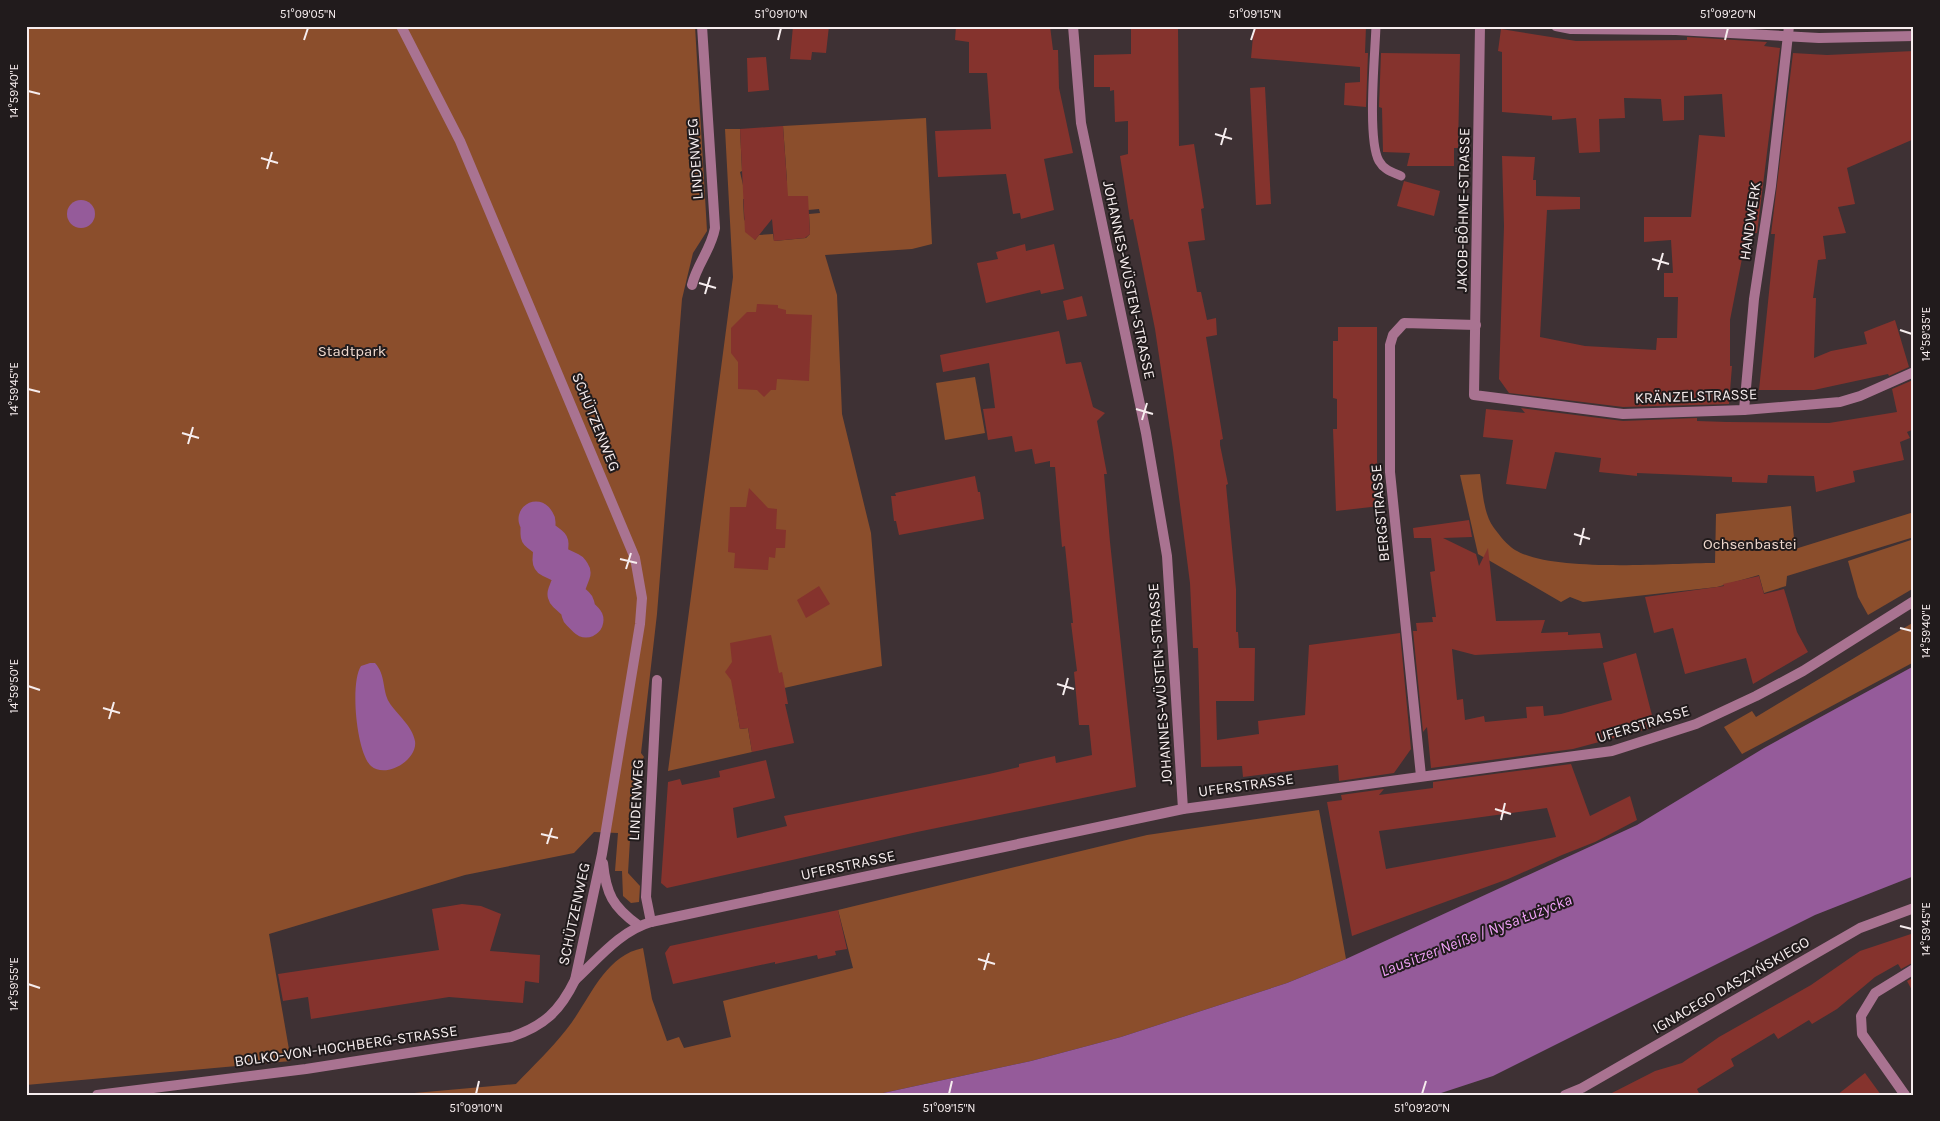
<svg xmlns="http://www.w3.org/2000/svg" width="1940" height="1121" viewBox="0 0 1940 1121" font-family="Karla,sans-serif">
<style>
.green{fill:#8b4e2c;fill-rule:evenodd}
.water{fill:#955b9a}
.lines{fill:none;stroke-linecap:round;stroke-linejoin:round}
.river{stroke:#955b9a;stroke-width:35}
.building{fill:#85332d;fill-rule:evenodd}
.service{stroke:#a97391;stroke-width:9}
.minor{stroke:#a97391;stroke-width:10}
.ticks{fill:none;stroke:#f6edee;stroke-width:2}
.labels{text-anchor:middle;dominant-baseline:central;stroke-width:4;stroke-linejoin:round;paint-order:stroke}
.street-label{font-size:15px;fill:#f6edee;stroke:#211b1c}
.park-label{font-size:15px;fill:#f0dacf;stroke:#211b1c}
.water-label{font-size:16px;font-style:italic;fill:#f0a1f7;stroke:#211b1c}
.neatline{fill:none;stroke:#f6edee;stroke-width:2}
.ticks-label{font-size:12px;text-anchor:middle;fill:#f6edee}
</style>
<rect width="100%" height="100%" fill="#3e3134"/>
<g class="green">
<polygon points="26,26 695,26 707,231 693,253 682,299 657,614 641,753 644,757 634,772 628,873 640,886 639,902 631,903 623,896 622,871 615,871 618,833 594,832 574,853 465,875 269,934 291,1061 26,1085"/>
<path d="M926 118 932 244 912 249 825 255 837 295 842 414 871 533 882 666 735 699 740 729 748 728 752 752 668 771 733 277 725 129H740L742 171 740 172 743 185 787 181 783 126ZM791 196 808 210 819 209 820 213 809 214 810 234 806 238 774 241 773 234 759 235 755 240 744 219 743 199Z"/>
<polygon points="975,377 985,433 945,440 936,383"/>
<path d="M1480 474C1483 492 1483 513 1494 528 1500 536 1507 545 1515 550 1554 573 1667 563 1715 563L1716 514 1791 506 1795 549 1914 512V537L1787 576 1786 586 1764 593 1759 575 1717 587 1583 602 1570 597 1561 602 1478 554 1460 475Z"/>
<polygon points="1914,539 1914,588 1868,615 1858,597 1848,561"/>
<polygon points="1914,622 1914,662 1742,754 1724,727 1752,711 1756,717"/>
<path d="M1319 810 1346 959 1287 983 1121 1037 1031 1061 874 1095H392L516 1084C533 1066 551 1049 566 1030 589 1002 603 956 643 948L652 999 667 1041 679 1037 684 1048 731 1037 723 1001 853 968 838 910 1147 835Z"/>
</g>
<g class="water">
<circle cx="81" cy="214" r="14"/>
<path d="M370 663H375C386 675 382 690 389 702 397 715 412 725 415 741 418 760 386 779 371 766 356 752 350 682 361 666Z"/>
<polygon points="1914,666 1914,876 1815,915 1493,1076 1435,1095 874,1095 1031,1061 1121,1037 1287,983 1346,959 1637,825 1764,748"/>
</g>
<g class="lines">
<polyline class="river" points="536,519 538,522 538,534 551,544 550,560 571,570 573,573 565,594 577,605 579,613 586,620"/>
</g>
<g class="building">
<polygon points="793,26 829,26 826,53 812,52 811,60 790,59"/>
<polygon points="956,26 1050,26 1053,50 1058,50 1059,88 1073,153 1044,159 1054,210 1021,219 1020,213 1013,214 1006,174 938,177 935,131 991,129 987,73 969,73 969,42 955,40"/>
<polygon points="1131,26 1178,26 1179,146 1194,144 1204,208 1201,209 1205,240 1188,242 1197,292 1201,292 1207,320 1216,318 1217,335 1206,337 1223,439 1220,440 1220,445 1228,484 1226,485 1236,589 1236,632 1238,632 1239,648 1255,648 1254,701 1216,701 1217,740 1259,734 1258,721 1305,715 1309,645 1400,633 1411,749 1394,773 1339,781 1338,765 1243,777 1242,766 1201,767 1198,648 1193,648 1190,583 1173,450 1155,329 1133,219 1130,220 1120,156 1128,154 1128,121 1115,122 1114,90 1110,91 1110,87 1094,87 1094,55 1131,54"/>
<polygon points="1254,26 1366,26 1365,53 1368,53 1366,107 1344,105 1345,83 1360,82 1360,67 1251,58"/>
<polygon points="1732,26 1776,26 1774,29"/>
<polygon points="1501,29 1576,41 1687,40 1687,37 1767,42 1764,46 1780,48 1757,233 1747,233 1730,320 1730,366 1732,366 1729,404 1623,407 1509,393 1499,379 1504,226 1502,156 1535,157 1533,180 1536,180 1536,196 1580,197 1580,209 1547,210 1540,337 1585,346 1656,350 1657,338 1677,338 1678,297 1664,297 1664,273 1673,273 1671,240 1644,242 1644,217 1691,217 1699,135 1725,137 1722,94 1684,96 1684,120 1663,121 1661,99 1624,98 1625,118 1599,119 1600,152 1579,153 1576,118 1552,120 1552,116 1502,112 1502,52 1498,51"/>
<polygon points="1914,51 1914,139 1847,168 1855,204 1838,207 1846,233 1823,236 1826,259 1818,260 1813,298 1816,298 1814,358 1831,351 1867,344 1864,332 1895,320 1909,367 1889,376 1888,374 1814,390 1759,390 1775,234 1771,234 1793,53 1827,55"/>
<polygon points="1381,53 1460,54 1458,148 1454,148 1454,166 1407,166 1410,153 1383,152 1382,108 1379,107"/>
<polygon points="766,57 769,90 748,92 747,58"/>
<polygon points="1265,87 1271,204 1256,205 1250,88"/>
<polygon points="783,126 788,196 808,196 810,234 805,238 774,241 772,219 755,240 745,232 740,129"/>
<polygon points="1404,181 1440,191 1434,216 1397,206"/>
<polygon points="1025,244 1026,251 1054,244 1064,289 1041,294 1040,290 986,303 977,263 998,259 996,252"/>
<polygon points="1082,296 1087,316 1067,320 1063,301"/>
<polygon points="757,304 778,305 778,308 786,310 786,314 812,315 809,381 777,379 776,390 771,390 764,397 757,390 738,389 738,362 731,353 731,328 747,312 756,312"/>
<polygon points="1338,327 1377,327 1377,460 1380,506 1336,511 1333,429 1337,429 1337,399 1333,398 1333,341 1338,341"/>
<polygon points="1059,331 1066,364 1081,362 1093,407 1105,413 1097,421 1107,474 1104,474 1110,542 1136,787 917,832 667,888 661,883 668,782 680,779 682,785 720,777 719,771 766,760 775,798 733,808 737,838 787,826 784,816 989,774 1019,767 1019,764 1055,756 1056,763 1092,755 1089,725 1079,725 1074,672 1077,671 1071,623 1073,623 1065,546 1062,547 1055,467 1050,467 1050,461 1035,464 1032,449 1015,452 1012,436 988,440 983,409 995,408 989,363 943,372 940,355"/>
<polygon points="1913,380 1914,429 1907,432 1910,438 1900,442 1904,460 1853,471 1855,482 1816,492 1814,476 1768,475 1767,483 1732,482 1732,477 1637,473 1637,476 1599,472 1601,458 1555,452 1546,489 1506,484 1513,440 1483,437 1486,409 1525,413 1521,408 1623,421 1697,418 1697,421 1727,422 1829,423 1897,412 1892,389"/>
<polygon points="975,476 978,492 980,492 984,519 899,535 896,521 894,521 891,496 896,496 895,493"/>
<polygon points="749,488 768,508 777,509 776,529 786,530 785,548 776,548 775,558 769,557 768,570 734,568 735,553 728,552 730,507 746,507"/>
<polygon points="1469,520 1472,537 1443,538 1476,554 1479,566 1488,548 1496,621 1545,620 1541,633 1568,632 1568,635 1600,633 1603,648 1475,655 1452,649 1457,700 1463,699 1465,720 1484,716 1485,722 1527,718 1526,707 1543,706 1544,716 1561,714 1612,700 1603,663 1636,653 1655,727 1573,749 1431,768 1427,727 1423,732 1413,631 1417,631 1416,623 1433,622 1432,617 1436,617 1430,572 1435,571 1431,538 1414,538 1413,528"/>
<polygon points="1759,576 1764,594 1784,589 1797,632 1808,652 1753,684 1746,658 1685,674 1673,628 1654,633 1645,597 1724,586 1723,584"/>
<polygon points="819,586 830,604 806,618 797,600"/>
<polygon points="771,635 779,673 782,672 788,704 785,704 794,743 752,752 748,728 740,729 731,680 725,672 732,662 730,643"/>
<path d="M1571 764 1590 816 1630 796 1637 820 1595 842 1562 855 1508 879 1352 936 1327 802 1342 800 1341 795 1384 789 1379 795 1433 788V782ZM1547 808 1556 837 1386 869 1379 831Z"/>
<polygon points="462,904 481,906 501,914 490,951 540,955 539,983 525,981 523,1003 449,997 311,1019 308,997 283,1001 278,974 439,950 432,909"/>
<polygon points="838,910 847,949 835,951 836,955 818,959 817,955 775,964 775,962 673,984 665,953 670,946"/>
<polygon points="1914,933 1914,962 1901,969 1898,964 1875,977 1837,1009 1812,1024 1809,1020 1778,1039 1774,1033 1731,1059 1734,1066 1697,1089 1700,1095 1608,1095 1655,1071 1682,1063 1719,1037 1811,985 1860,951"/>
<polygon points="1914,977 1914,994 1907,981"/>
<polygon points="1865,1073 1881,1095 1837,1095"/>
</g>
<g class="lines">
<path class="service" d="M1376 26C1375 54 1367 140 1379 161 1384 170 1392 172 1401 176"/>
<g class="minor">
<polyline points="1073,26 1081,123 1146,433 1167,556 1183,809"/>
<polyline points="1480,26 1474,395 1623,414 1744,410 1840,402 1860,396 1914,372"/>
<polyline points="1556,26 1571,29 1676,30 1819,38 1914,36"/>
<path d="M692 285C697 264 711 250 715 228L702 26"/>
<polyline points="1744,410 1754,299 1771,186 1789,26"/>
<polyline points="1421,776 1390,472 1390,345 1393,335 1404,323 1476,325"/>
<path d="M603 863C606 894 613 907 638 925"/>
<polyline points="651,922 646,897 657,680"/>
<path d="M575 980C598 959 620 931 651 922L1183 809 1612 751 1696 724 1756 696 1803 671 1914 601"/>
<path d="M97 1095 306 1069 511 1037C544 1026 560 1011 575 980L602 854 640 624 642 598 635 558 460 141 401 26"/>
<polyline points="1565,1095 1582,1088 1860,928 1914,908"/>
<polyline points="1905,1095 1862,1034 1861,1016 1875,993 1914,969"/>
</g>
</g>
<path class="ticks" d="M304 40 308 28M778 40 781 28M1251 40 1255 28M1725 40 1728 28M28 91 40 94M1215 134 1232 139M1221 145 1226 128M261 158 278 163M267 169 272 152M1652 259 1669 264M1658 270 1663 253M699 283 716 288M705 294 710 277M1900 330 1912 334M28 389 40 392M1136 409 1153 414M1142 420 1147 403M182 433 199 438M188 444 193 427M1574 534 1590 539M1580 545 1584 528M620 559 637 563M626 569 631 553M1900 628 1912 631M1057 684 1074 689M28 686 40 690M1063 695 1068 678M103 708 120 713M109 719 114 702M1495 809 1511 814M1501 820 1505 803M541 834 558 838M547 844 552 828M1900 926 1912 929M978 959 995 964M984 970 989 953M28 984 40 988M476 1094 479 1081M949 1094 952 1081M1422 1094 1426 1081"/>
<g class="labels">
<g class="street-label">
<text transform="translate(695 159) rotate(-94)">LINDENWEG</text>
<text transform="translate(1463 210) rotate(-89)">JAKOB-BÖHME-STRASSE</text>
<text transform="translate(1750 221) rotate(-82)">HANDWERK</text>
<text transform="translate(1129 280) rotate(78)">JOHANNES-WÜSTEN-STRASSE</text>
<text transform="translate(1696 396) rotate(-2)">KRÄNZELSTRASSE</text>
<text transform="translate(596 422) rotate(68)">SCHÜTZENWEG</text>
<text transform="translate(1380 513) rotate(-95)">BERGSTRASSE</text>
<text transform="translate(1160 684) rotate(-94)">JOHANNES-WÜSTEN-STRASSE</text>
<text transform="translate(1643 724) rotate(-17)">UFERSTRASSE</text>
<text transform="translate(1246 785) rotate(-8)">UFERSTRASSE</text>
<text transform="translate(636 800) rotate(-87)">LINDENWEG</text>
<text transform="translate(848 865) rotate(-12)">UFERSTRASSE</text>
<text transform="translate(574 914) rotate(-78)">SCHÜTZENWEG</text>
<text transform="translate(1731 985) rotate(-30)">IGNACEGO DASZYŃSKIEGO</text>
<text transform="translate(346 1046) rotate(-8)">BOLKO-VON-HOCHBERG-STRASSE</text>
</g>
<g class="park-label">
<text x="352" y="351">Stadtpark</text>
<text x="1750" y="544">Ochsenbastei</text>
</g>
<g class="water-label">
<text transform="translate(1476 935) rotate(-21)">Lausitzer Neiße / Nysa Łużycka</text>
</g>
</g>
<rect width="1940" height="1121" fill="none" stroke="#211b1c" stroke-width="55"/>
<rect x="28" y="28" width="1884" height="1066" class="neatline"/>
<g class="ticks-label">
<text x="308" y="18">51°09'05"N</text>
<text x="781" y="18">51°09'10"N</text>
<text x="1255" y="18">51°09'15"N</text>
<text x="1728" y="18">51°09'20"N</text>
<text transform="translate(14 91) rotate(-90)" y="4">14°59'40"E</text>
<text transform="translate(1926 334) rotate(-90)" y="4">14°59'35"E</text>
<text transform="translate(14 389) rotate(-90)" y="4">14°59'45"E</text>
<text transform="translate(1926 631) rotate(-90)" y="4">14°59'40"E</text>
<text transform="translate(14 686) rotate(-90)" y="4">14°59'50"E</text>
<text transform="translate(1926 929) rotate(-90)" y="4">14°59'45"E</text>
<text transform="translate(14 984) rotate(-90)" y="4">14°59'55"E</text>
<text x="476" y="1112">51°09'10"N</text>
<text x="949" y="1112">51°09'15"N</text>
<text x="1422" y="1112">51°09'20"N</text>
</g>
</svg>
